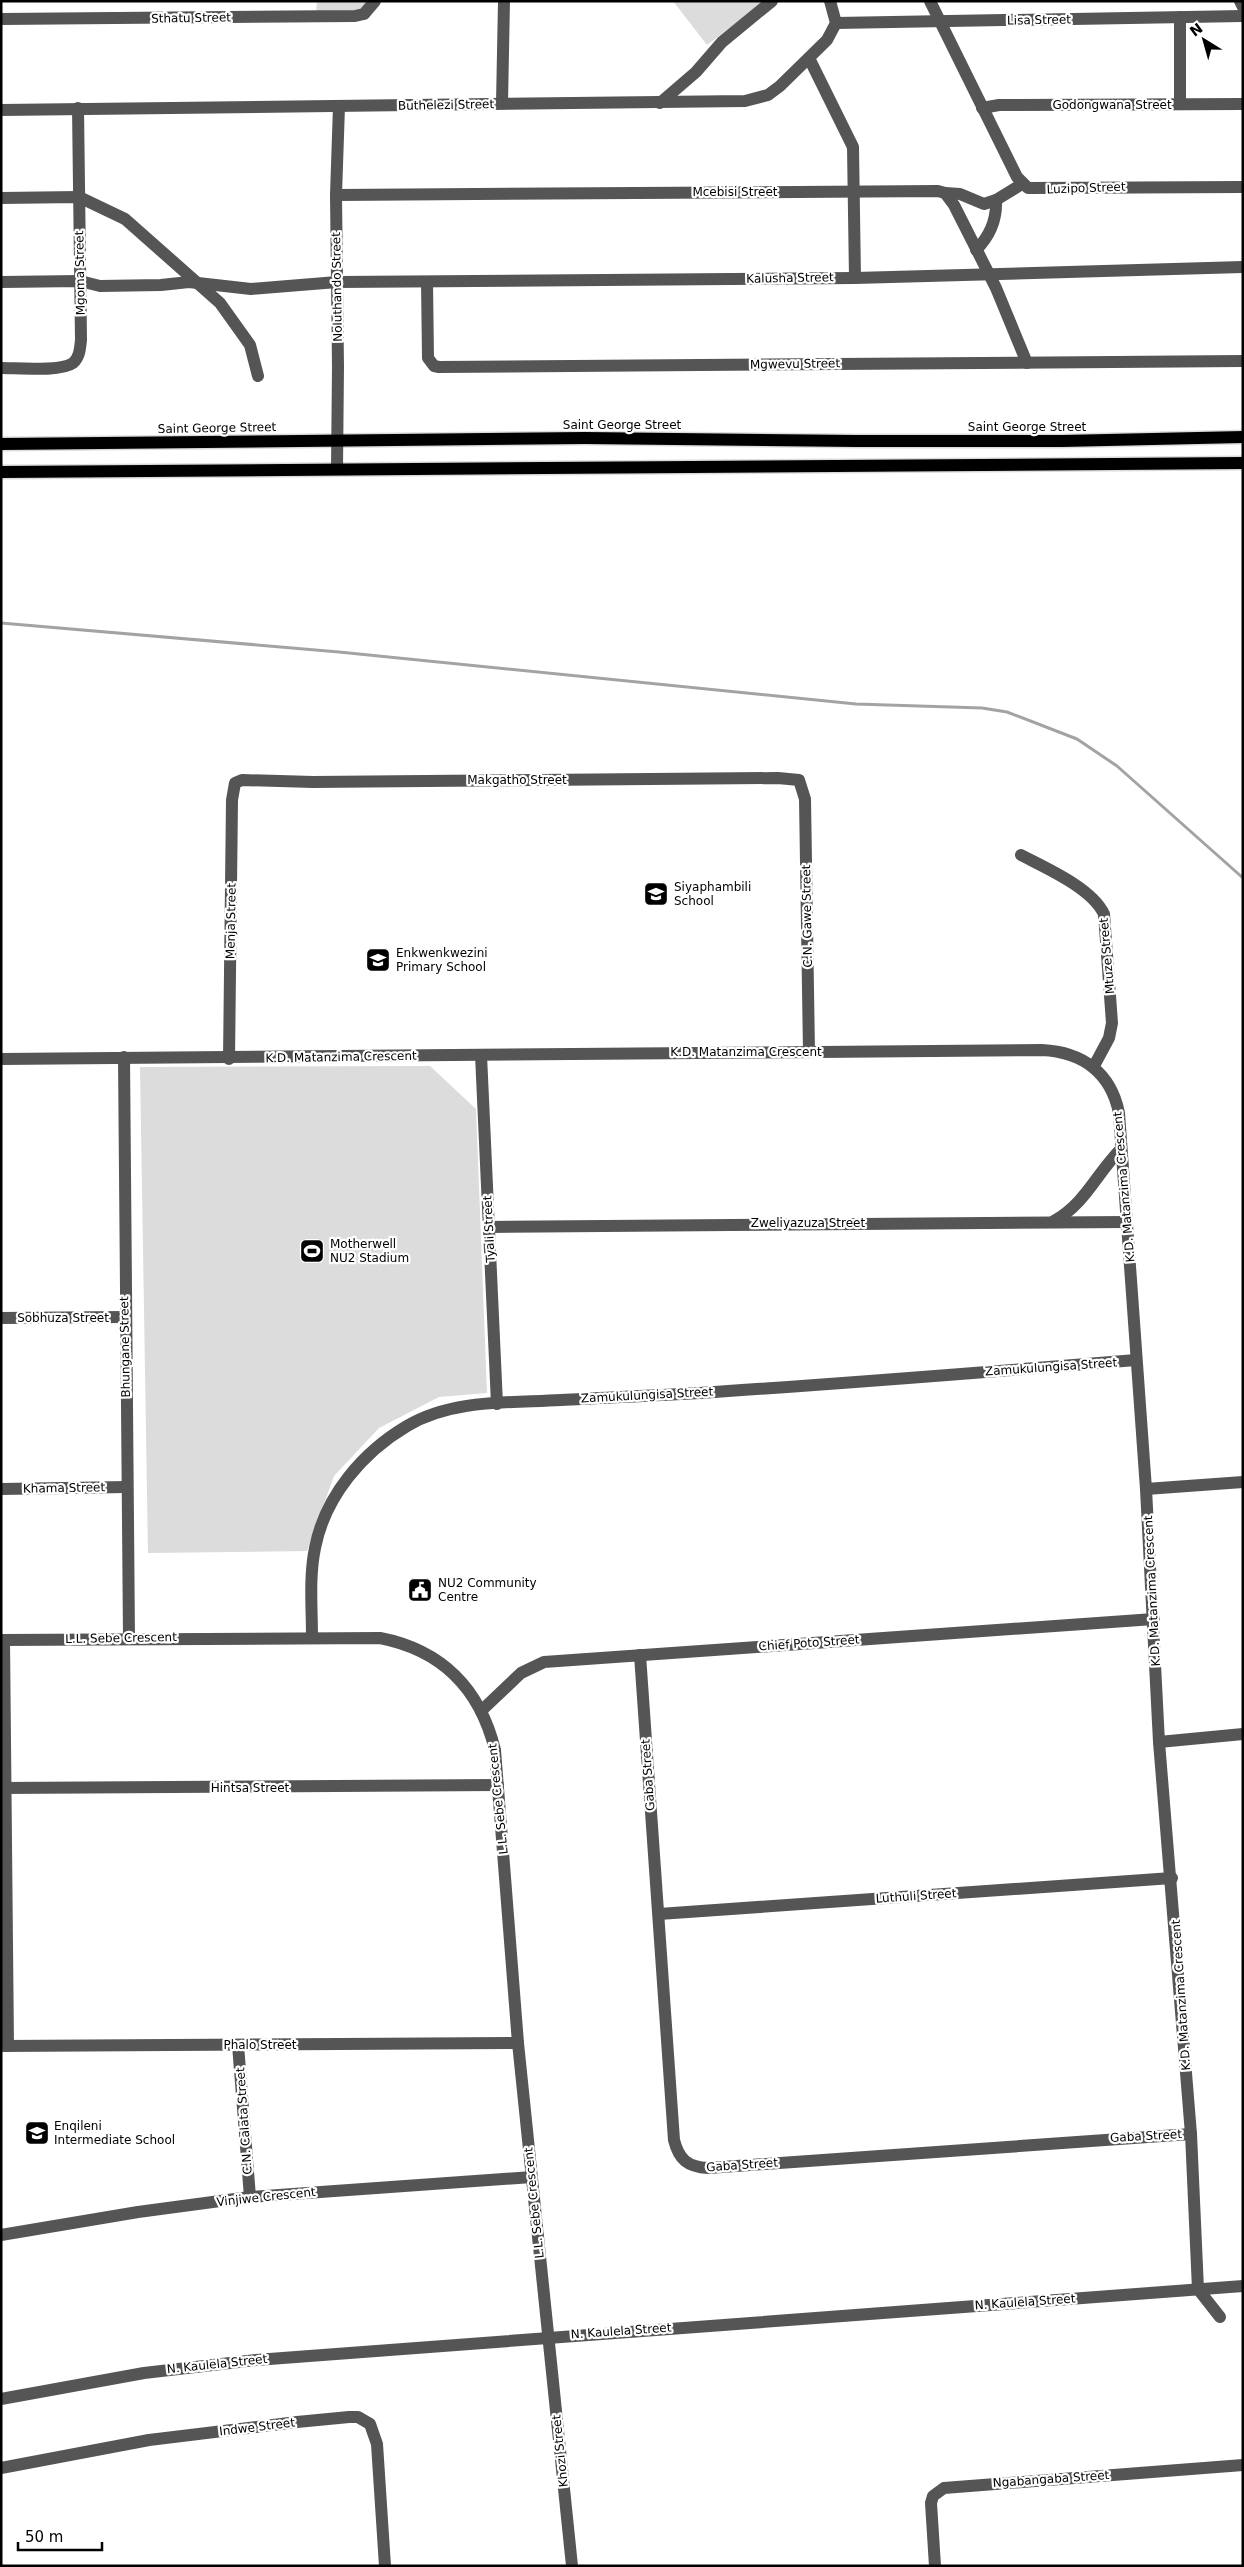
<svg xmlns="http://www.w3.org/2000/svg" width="1244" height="2567" viewBox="0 0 1244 2567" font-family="'DejaVu Sans',sans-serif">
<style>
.green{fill:#dcdcdc}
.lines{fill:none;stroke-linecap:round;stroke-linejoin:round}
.stream{stroke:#a3a3a3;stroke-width:3}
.major-casing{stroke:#dbdbdb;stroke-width:15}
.minor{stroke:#555;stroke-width:12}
.major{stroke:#000;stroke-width:12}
.labels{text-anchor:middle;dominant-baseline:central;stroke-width:4.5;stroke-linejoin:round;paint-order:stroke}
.street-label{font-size:12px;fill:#000;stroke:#fff}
.poi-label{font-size:12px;fill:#000;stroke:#fff;text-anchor:start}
</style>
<rect width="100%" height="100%" fill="#fff"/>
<g class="green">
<polygon points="317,1 370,1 363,11 316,12"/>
<polygon points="673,1 765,1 707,45"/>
<polygon points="430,1066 476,1109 487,1393 439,1397 379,1428 334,1476 307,1551 148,1553 140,1067"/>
</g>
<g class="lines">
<polyline class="stream" points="1,623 339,652 856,704 982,708 1007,712 1077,739 1117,766 1243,878"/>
<defs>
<g id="major">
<polyline points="1,444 585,438 856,441 1062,441 1243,437"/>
<polyline points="1,472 1243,463"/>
</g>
</defs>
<use href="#major" class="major-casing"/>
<g class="minor">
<polyline points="930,1 1017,177 1028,188 1243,187"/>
<polyline points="1240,1 1243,7"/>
<polyline points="1,19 355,16 364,14 375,1"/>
<polyline points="836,23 1243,16"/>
<polyline points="809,58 853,147 855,278"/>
<polyline points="502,103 504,1"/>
<polyline points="660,103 696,72 722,42 772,1"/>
<polyline points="1180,104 1180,17"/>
<polyline points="982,108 999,105 1243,104"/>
<polyline points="1,110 745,101 768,95 780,86 827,40 836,23 830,1"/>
<polyline points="945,193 960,194 984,204 996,200 1022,184"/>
<polyline points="336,195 938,191 945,193 954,205 996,288 1027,363"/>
<polyline points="1,198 79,197 125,219 220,303 250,345 258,376"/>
<path d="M976 250C990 236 997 220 996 200"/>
<polyline points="1,282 80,281 100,286 161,285 189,282 251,289 337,282 855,278 1243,267"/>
<polyline points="427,282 428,358 434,366 439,367 1243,361"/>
<path d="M1 368C18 368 61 372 73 363 80 357 80 348 81 340L78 108"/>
<polyline points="337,468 338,367 336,195 339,106"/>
<path d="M1021 855C1046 868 1092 888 1104 914L1112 1023 1109 1038 1094 1066"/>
<polyline points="481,1055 497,1404"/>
<polyline points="124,1057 129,1638"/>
<path d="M1 1059 1042 1050C1083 1052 1111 1073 1119 1113L1146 1489 1159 1742 1191 2134 1198 2289 1220 2317"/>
<polyline points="229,1059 232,800 235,783 242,780 313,782 778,778 799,780 805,799 809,1052"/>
<path d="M1054 1221C1086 1203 1096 1174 1121 1149"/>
<polyline points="489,1227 1127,1222"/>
<polyline points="1,1318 125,1317"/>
<polyline points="1,1489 127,1487"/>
<polyline points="1146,1489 1243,1482"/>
<path d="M312 1637C312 1608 309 1577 315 1548 325 1496 363 1452 407 1426 452 1399 510 1403 561 1400 617 1397 673 1395 728 1391 864 1382 1000 1371 1136 1360"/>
<path d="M1 1640 380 1638C442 1650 480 1689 495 1750L518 2043 572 2566"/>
<polyline points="4,1640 8,2046"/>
<path d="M640 1655 674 2140C679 2160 688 2167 708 2168L1191 2134"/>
<polyline points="481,1711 521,1673 544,1662 1154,1619"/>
<polyline points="1159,1742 1243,1734"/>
<polyline points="1,1788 498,1785"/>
<polyline points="659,1914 1172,1878"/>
<polyline points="238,2045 250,2197"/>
<polyline points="1,2046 518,2043"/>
<polyline points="1,2235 138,2212 250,2197 532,2177"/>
<polyline points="1,2399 144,2373 256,2360 1243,2286"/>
<polyline points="1,2468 149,2440 297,2422 349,2417 358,2417 370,2424 377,2444 385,2566"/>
<polyline points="935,2566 931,2503 933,2496 944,2488 1243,2465"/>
</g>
<use href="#major" class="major"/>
</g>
<defs>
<symbol id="school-square" viewBox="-11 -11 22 22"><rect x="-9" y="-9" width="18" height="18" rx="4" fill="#000" stroke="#fff"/><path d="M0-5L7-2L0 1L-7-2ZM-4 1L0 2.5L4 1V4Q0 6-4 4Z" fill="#fff"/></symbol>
<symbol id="stadium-square" viewBox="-11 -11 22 22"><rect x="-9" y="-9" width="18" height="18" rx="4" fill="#000" stroke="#fff"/><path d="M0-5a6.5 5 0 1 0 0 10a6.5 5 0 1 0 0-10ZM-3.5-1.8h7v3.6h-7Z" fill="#fff"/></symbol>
<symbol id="civic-square" viewBox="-11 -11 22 22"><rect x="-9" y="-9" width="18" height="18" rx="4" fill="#000" stroke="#fff"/><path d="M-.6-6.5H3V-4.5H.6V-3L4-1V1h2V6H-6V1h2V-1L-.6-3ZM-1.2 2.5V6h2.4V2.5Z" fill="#fff"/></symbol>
</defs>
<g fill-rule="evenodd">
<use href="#school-square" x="642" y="880" width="28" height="28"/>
<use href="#school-square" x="364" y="946" width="28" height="28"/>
<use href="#stadium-square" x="298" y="1237" width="28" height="28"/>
<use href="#civic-square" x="406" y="1576" width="28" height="28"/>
<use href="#school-square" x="23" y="2119" width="28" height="28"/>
</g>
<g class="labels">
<g class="street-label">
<text transform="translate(191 18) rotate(-1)">Sthatu Street</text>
<text transform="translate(1039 20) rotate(-1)">Lisa Street</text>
<text transform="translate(446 105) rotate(-1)">Buthelezi Street</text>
<text x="1112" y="105">Godongwana Street</text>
<text transform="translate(1086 188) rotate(-2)">Luzipo Street</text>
<text x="735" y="192">Mcebisi Street</text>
<text transform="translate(80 273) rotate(-91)">Mgoma Street</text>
<text transform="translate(790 278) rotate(-1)">Kalusha Street</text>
<text transform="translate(337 287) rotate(-91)">Noluthando Street</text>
<text transform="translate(795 364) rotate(-1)">Mgwevu Street</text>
<text x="622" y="425">Saint George Street</text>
<text x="1027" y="427">Saint George Street</text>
<text transform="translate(217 428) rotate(-1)">Saint George Street</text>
<text x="517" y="780">Makgatho Street</text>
<text transform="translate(807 916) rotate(-91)">C.N. Gawe Street</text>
<text transform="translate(231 921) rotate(-89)">Menja Street</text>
<text transform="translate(1107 956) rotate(-95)">Mtuze Street</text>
<text x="746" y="1052">K.D. Matanzima Crescent</text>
<text transform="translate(341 1057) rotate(-1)">K.D. Matanzima Crescent</text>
<text transform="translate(1124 1187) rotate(-95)">K.D. Matanzima Crescent</text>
<text x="808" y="1223">Zweliyazuza Street</text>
<text transform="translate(489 1229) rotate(-93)">Tyali Street</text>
<text x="63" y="1318">Sobhuza Street</text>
<text transform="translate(125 1347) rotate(-91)">Bhungane Street</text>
<text transform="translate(1051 1367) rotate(-4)">Zamukulungisa Street</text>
<text transform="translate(647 1395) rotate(-3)">Zamukulungisa Street</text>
<text transform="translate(64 1488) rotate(-1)">Khama Street</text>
<text transform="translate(1152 1591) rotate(-93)">K.D. Matanzima Crescent</text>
<text transform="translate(121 1638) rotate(-1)">L.L. Sebe Crescent</text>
<text transform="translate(809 1643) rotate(-4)">Chief Poto Street</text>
<text transform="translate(648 1775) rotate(-94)">Gaba Street</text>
<text x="250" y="1788">Hintsa Street</text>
<text transform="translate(498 1799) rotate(-96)">L.L. Sebe Crescent</text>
<text transform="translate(916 1896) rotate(-4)">Luthuli Street</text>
<text transform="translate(1181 1995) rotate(-94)">K.D. Matanzima Crescent</text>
<text x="260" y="2045">Phalo Street</text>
<text transform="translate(244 2121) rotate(-94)">C.N. Calata Street</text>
<text transform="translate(1146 2136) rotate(-3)">Gaba Street</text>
<text transform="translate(742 2165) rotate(-4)">Gaba Street</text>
<text transform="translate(266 2197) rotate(-6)">Vinjiwe Crescent</text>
<text transform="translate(534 2203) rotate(-96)">L.L. Sebe Crescent</text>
<text transform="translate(1025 2302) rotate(-4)">N. Kaulela Street</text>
<text transform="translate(621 2331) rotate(-4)">N. Kaulela Street</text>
<text transform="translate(217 2364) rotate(-6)">N. Kaulela Street</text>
<text transform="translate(257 2427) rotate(-7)">Indwe Street</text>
<text transform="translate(560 2451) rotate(-96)">Khozi Street</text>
<text transform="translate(1051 2479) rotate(-4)">Ngabangaba Street</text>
</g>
<g class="poi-label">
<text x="674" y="887">Siyaphambili<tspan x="674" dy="14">School</tspan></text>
<text x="396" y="953">Enkwenkwezini<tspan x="396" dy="14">Primary School</tspan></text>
<text x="330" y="1244">Motherwell<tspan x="330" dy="14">NU2 Stadium</tspan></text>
<text x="438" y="1583">NU2 Community<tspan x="438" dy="14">Centre</tspan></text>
<text x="54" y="2126">Enqileni<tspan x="54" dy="14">Intermediate School</tspan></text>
</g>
</g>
<rect width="1244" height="2567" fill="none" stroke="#000000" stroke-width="5"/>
<g transform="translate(1204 40) rotate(323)" stroke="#ffffff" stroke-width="4" paint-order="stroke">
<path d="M0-4L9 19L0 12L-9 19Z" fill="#000000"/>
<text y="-8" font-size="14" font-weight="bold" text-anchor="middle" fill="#000000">N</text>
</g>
<path d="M18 2542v8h84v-8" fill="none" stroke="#000000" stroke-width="2.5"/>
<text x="25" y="2542" font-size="15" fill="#000000" stroke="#ffffff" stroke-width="4" paint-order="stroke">50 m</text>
</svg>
